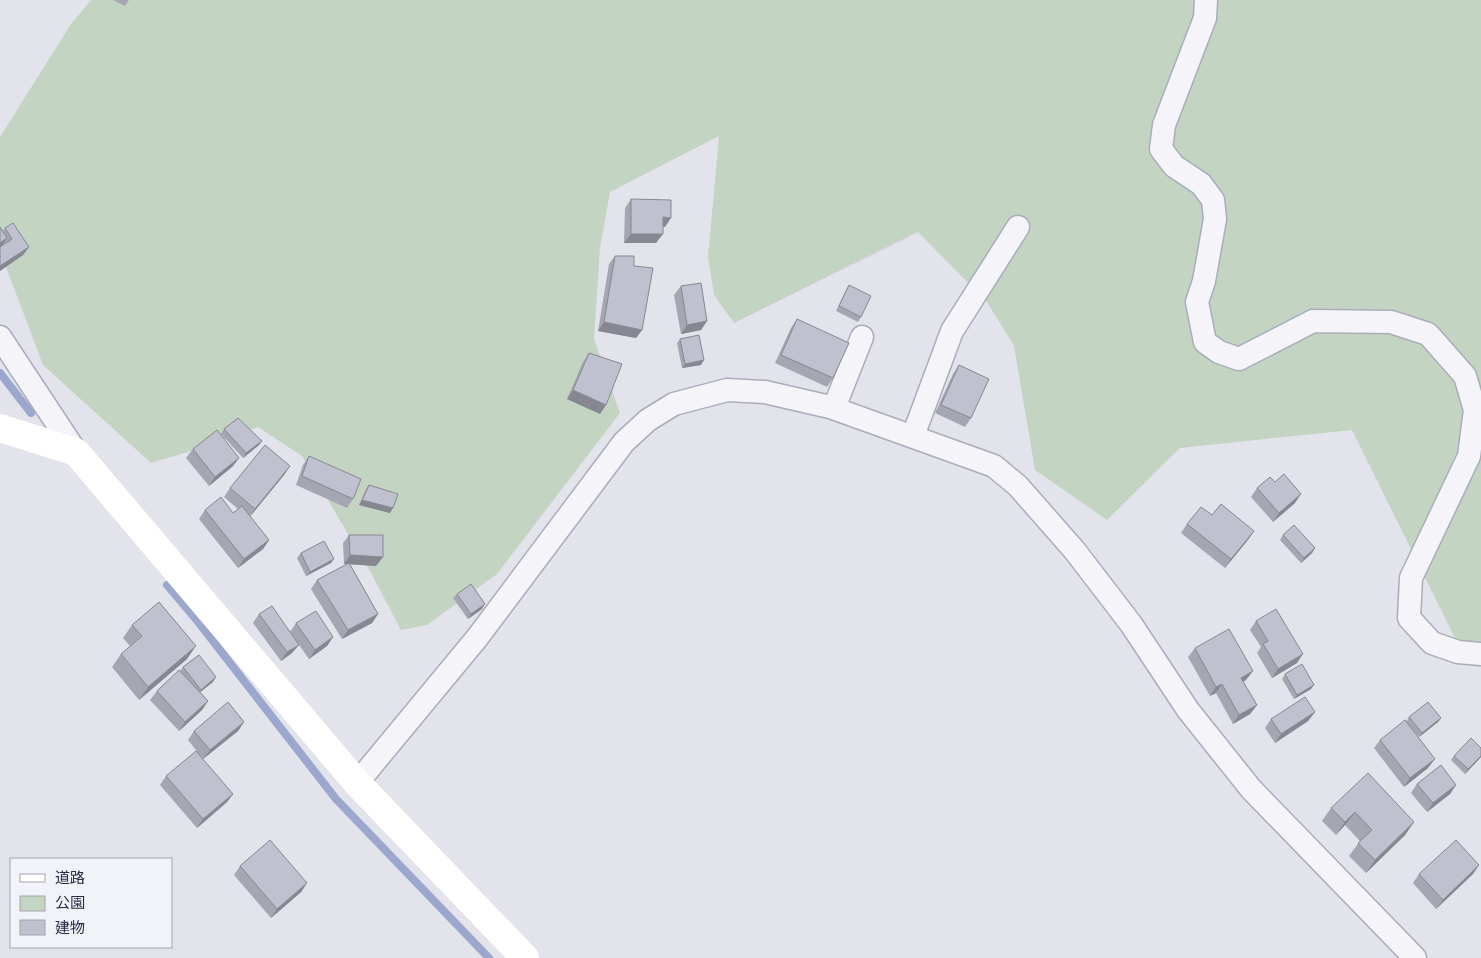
<svg xmlns="http://www.w3.org/2000/svg" width="1481" height="958" viewBox="0 0 1481 958" font-family="'Fira Sans','Noto Sans JP',sans-serif">
<style>
.green{fill:#c3d5c2}
.lines{fill:none;stroke-linecap:round;stroke-linejoin:round}
.stream{stroke:#9ba7cc;stroke-width:8}
.street-casing{stroke:#aaacb9;stroke-width:25}
.street{stroke:#f5f5f9;stroke-width:22}
.secondary{stroke:#fff;stroke-width:28}
.wall{fill:#a4a6b1}
.shaded-wall{fill:#868790}
.building{fill:#bfc1ce;stroke:#868790}
</style>
<rect width="100%" height="100%" fill="#e2e3eb"/>
<polygon class="green" points="91,0 1481,0 1481,657 1458,644 1352,430 1180,448 1107,520 1035,470 1014,346 987,302 918,232 734,323 714,295 708,257 719,136 610,192 600,248 594,339 620,413 497,574 427,625 401,630 371,573 302,456 258,427 205,447 151,463 43,365 0,251 0,137 71,24"/>
<g class="lines">
<g class="stream">
<polyline points="0,373 31,413"/>
<polyline points="167,585 199,623 336,799 489,958"/>
</g>
<defs>
<g id="street">
<polyline points="1206,0 1205,18 1164,125 1161,149 1174,166 1201,184 1213,200 1215,219 1204,281 1197,302 1205,342 1219,352 1239,359 1313,321 1391,322 1428,334 1465,376 1475,410 1469,456 1411,578 1409,618 1432,643 1458,652 1481,654"/>
<polyline points="0,337 76,452"/>
<polyline points="834,408 862,337"/>
<polyline points="913,436 952,331 1018,227"/>
<polyline points="357,783 477,638 624,442 648,420 674,404 727,390 765,392 830,407 994,466 1018,486 1075,551 1131,624 1188,710 1251,789 1415,958"/>
</g>
</defs>
<use href="#street" class="street-casing"/>
<use href="#street" class="street"/>
<polyline class="secondary" points="0,428 76,452 357,783 525,958"/>
</g>
<g class="wall">
<polygon points="113,0 129,0 125,6"/>
<polygon points="631,199 665,227 663,226 656,243 624,243 625,208"/>
<polygon points="0,227 3,231 5,228 29,247 23,255 0,271"/>
<polygon points="615,256 634,266 642,330 636,338 598,331 609,264"/>
<polygon points="849,285 861,317 858,322 836,311 846,290"/>
<polygon points="681,286 707,321 701,330 681,334 674,295"/>
<polygon points="797,319 833,378 827,387 775,363 791,328"/>
<polygon points="680,339 701,365 682,368 677,343"/>
<polygon points="589,353 606,405 600,414 567,399 583,362"/>
<polygon points="959,365 971,418 965,427 935,413 953,374"/>
<polygon points="224,429 262,441 259,445 243,458 221,434"/>
<polygon points="193,449 239,458 233,466 209,486 186,458"/>
<polygon points="309,456 353,499 347,508 296,485 303,465"/>
<polygon points="290,466 284,475 250,516 269,540 263,549 238,568 199,519 205,510 233,513 238,509 224,497 230,488"/>
<polygon points="369,485 390,513 359,505 366,489"/>
<polygon points="1257,488 1295,503 1273,522 1251,497"/>
<polygon points="1212,515 1254,531 1225,568 1181,533 1187,524"/>
<polygon points="349,535 376,566 350,564 378,614 372,623 342,639 311,589 317,580 347,564 344,564 343,543"/>
<polygon points="1283,535 1315,548 1312,553 1301,563 1280,540"/>
<polygon points="301,553 331,563 306,576 297,558"/>
<polygon points="457,594 482,609 468,619 453,598"/>
<polygon points="259,614 292,653 281,661 253,623"/>
<polygon points="1256,621 1297,663 1272,678 1257,653 1261,647 1250,630"/>
<polygon points="296,623 333,637 327,646 309,659 290,632"/>
<polygon points="132,625 187,659 139,700 112,667 121,654 130,646 123,638"/>
<polygon points="1195,648 1246,680 1243,682 1257,705 1250,714 1233,724 1216,693 1210,696 1188,657"/>
<polygon points="183,667 216,677 213,682 200,692 208,701 202,710 179,731 150,700 157,691 180,671"/>
<polygon points="1285,674 1311,689 1294,699 1282,679"/>
<polygon points="1315,712 1308,721 1275,743 1265,728 1271,719"/>
<polygon points="1409,717 1441,718 1438,722 1419,737 1406,722"/>
<polygon points="244,722 238,731 203,759 188,740 194,731"/>
<polygon points="1380,740 1428,768 1404,787 1374,748"/>
<polygon points="1454,756 1481,757 1465,774 1451,760"/>
<polygon points="166,776 233,794 227,802 197,828 160,785"/>
<polygon points="1417,784 1456,785 1450,794 1427,812 1411,793"/>
<polygon points="1331,808 1414,822 1405,835 1366,873 1349,856 1360,841 1345,825 1336,835 1322,821"/>
<polygon points="1479,865 1473,874 1436,909 1413,883 1419,874"/>
<polygon points="240,866 307,883 301,892 271,918 234,875"/>
</g>
<g class="shaded-wall">
<polygon points="663,217 671,218 665,227 657,226"/>
<polygon points="631,234 663,234 656,243 624,243"/>
<polygon points="7,238 1,247 0,248 0,243"/>
<polygon points="29,247 23,255 0,271 0,266"/>
<polygon points="707,321 701,330 681,334 687,325"/>
<polygon points="604,322 642,330 636,338 598,331"/>
<polygon points="704,360 701,365 682,368 685,364"/>
<polygon points="573,390 606,405 600,414 567,399"/>
<polygon points="262,441 259,445 243,458 246,453"/>
<polygon points="239,458 233,466 209,486 215,477"/>
<polygon points="290,466 284,475 249,518 255,509"/>
<polygon points="1301,494 1295,503 1273,522 1279,513"/>
<polygon points="362,500 393,508 390,513 359,505"/>
<polygon points="1254,531 1248,540 1225,568 1231,559"/>
<polygon points="269,540 263,549 238,568 244,559"/>
<polygon points="1315,548 1312,553 1301,563 1304,558"/>
<polygon points="350,555 383,557 376,566 344,564"/>
<polygon points="334,559 331,563 306,576 310,572"/>
<polygon points="485,604 482,609 468,619 471,614"/>
<polygon points="378,614 372,623 342,639 348,630"/>
<polygon points="333,637 327,646 309,659 315,650"/>
<polygon points="299,645 292,653 281,661 287,652"/>
<polygon points="196,646 187,659 139,700 148,687"/>
<polygon points="1303,654 1297,663 1272,678 1278,669"/>
<polygon points="1253,671 1246,680 1235,686 1241,678"/>
<polygon points="216,677 213,682 198,694 201,690"/>
<polygon points="1222,684 1216,693 1210,696 1216,687"/>
<polygon points="1314,685 1311,689 1294,699 1297,695"/>
<polygon points="208,701 202,710 179,731 185,722"/>
<polygon points="1257,705 1250,714 1233,724 1239,715"/>
<polygon points="1315,712 1308,721 1275,743 1281,734"/>
<polygon points="1441,718 1438,722 1419,737 1422,733"/>
<polygon points="244,722 238,731 203,759 210,750"/>
<polygon points="1481,756 1481,757 1465,774 1468,769"/>
<polygon points="1435,759 1428,768 1404,787 1410,778"/>
<polygon points="1456,785 1450,794 1427,812 1433,803"/>
<polygon points="233,794 227,802 197,828 203,819"/>
<polygon points="1355,812 1345,825 1336,835 1345,822"/>
<polygon points="1414,822 1405,835 1366,873 1375,860"/>
<polygon points="1479,865 1473,874 1436,909 1443,900"/>
<polygon points="307,883 301,892 271,918 277,909"/>
</g>
<g class="building">
<polygon points="631,199 671,200 671,218 663,217 663,234 631,234"/>
<polygon points="13,223 29,247 0,266 0,247 12,239 5,228"/>
<polygon points="0,227 7,238 0,243"/>
<polygon points="615,256 634,256 634,266 653,268 642,330 604,322"/>
<polygon points="701,283 707,321 687,325 681,286"/>
<polygon points="849,285 871,296 861,317 839,306"/>
<polygon points="797,319 849,343 833,378 781,355"/>
<polygon points="699,335 704,360 685,364 680,339"/>
<polygon points="589,353 622,364 606,405 573,390"/>
<polygon points="959,365 989,379 971,418 941,405"/>
<polygon points="238,418 262,441 246,453 224,429"/>
<polygon points="217,430 239,458 215,477 193,449"/>
<polygon points="265,445 290,466 255,509 230,488"/>
<polygon points="309,456 361,479 353,499 302,476"/>
<polygon points="1284,474 1301,494 1279,513 1257,488 1270,477 1275,482"/>
<polygon points="369,485 398,494 393,508 362,500"/>
<polygon points="221,497 233,513 242,506 269,540 244,559 205,510"/>
<polygon points="1221,504 1254,531 1231,559 1187,524 1201,507 1212,515"/>
<polygon points="1294,525 1315,548 1304,558 1283,535"/>
<polygon points="349,535 383,535 383,557 350,555"/>
<polygon points="324,541 334,559 310,572 301,553"/>
<polygon points="349,563 378,614 348,630 317,580"/>
<polygon points="471,584 485,604 471,614 457,594"/>
<polygon points="159,602 196,646 148,687 121,654 142,636 132,625"/>
<polygon points="272,606 299,645 287,652 259,614"/>
<polygon points="1276,609 1303,654 1278,669 1263,644 1268,641 1256,621"/>
<polygon points="316,611 333,637 315,650 296,623"/>
<polygon points="1229,629 1253,671 1241,678 1257,705 1239,715 1222,684 1216,687 1195,648"/>
<polygon points="199,655 216,677 201,690 183,667"/>
<polygon points="1302,664 1314,685 1297,695 1285,674"/>
<polygon points="179,670 208,701 185,722 157,691"/>
<polygon points="1305,697 1315,712 1281,734 1271,719"/>
<polygon points="228,702 244,722 210,750 194,731"/>
<polygon points="1428,702 1441,718 1422,733 1409,717"/>
<polygon points="1405,720 1435,759 1410,778 1380,740"/>
<polygon points="1471,738 1481,748 1481,756 1468,769 1454,756"/>
<polygon points="196,751 233,794 203,819 166,776"/>
<polygon points="1441,765 1456,785 1433,803 1417,784"/>
<polygon points="1368,773 1414,822 1375,860 1358,843 1372,830 1355,812 1345,822 1331,808"/>
<polygon points="270,840 307,883 277,909 240,866"/>
<polygon points="1456,840 1479,865 1443,900 1419,874"/>
</g>
<rect x="10" y="858" width="162" height="90" fill="#f2f3f8" stroke="#a2a3b0"/>
<rect x="20" y="874" width="25" height="8" fill="#ffffff" stroke="#a2a3b0"/>
<text x="55" y="883" font-size="15" fill="#292c44">道路</text>
<rect x="20" y="896" width="25" height="15" fill="#c3d5c2" stroke="#a2a3b0"/>
<text x="55" y="908" font-size="15" fill="#292c44">公園</text>
<rect x="20" y="920" width="25" height="15" fill="#bfc1ce" stroke="#a2a3b0"/>
<text x="55" y="933" font-size="15" fill="#292c44">建物</text>
</svg>
